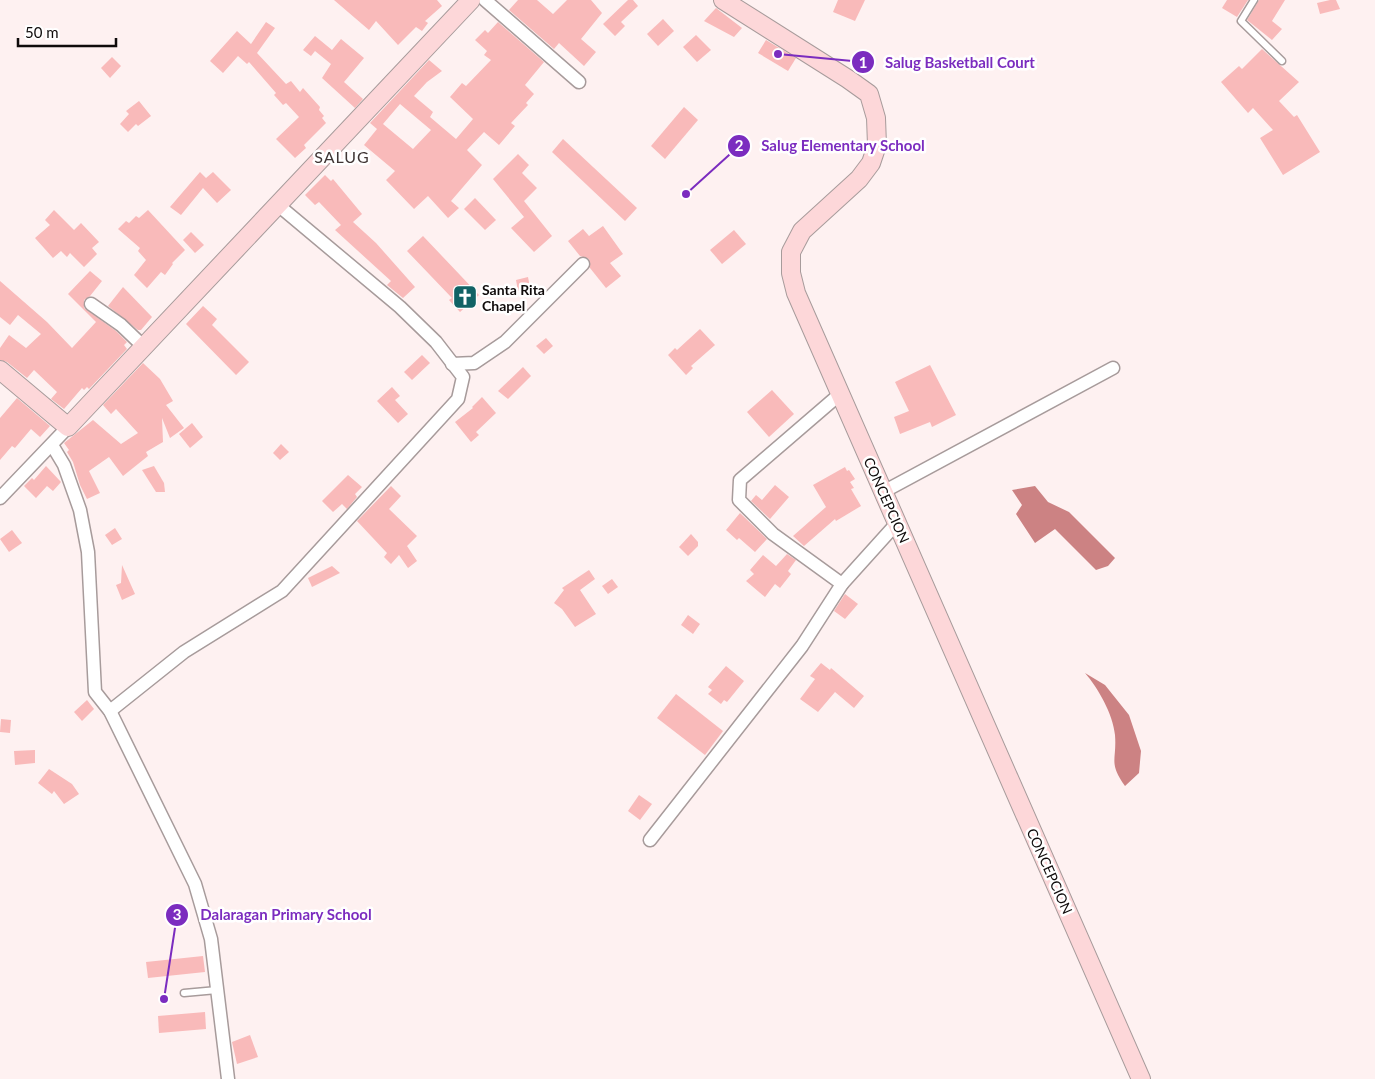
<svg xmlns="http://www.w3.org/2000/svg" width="1375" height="1079" viewBox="0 0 1375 1079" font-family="Lato,sans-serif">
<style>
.water{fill:#cc8283}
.building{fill:#f9baba;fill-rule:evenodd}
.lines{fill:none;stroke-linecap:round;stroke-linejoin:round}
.lane-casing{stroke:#a79b9b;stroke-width:9}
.street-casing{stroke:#a79b9b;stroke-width:15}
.secondary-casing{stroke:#a79b9b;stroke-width:20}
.lane{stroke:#fff;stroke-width:6}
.street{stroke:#fff;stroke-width:12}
.secondary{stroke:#fdd7d9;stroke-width:18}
.labels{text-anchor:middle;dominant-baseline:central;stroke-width:5;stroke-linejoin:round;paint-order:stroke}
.poi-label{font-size:14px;font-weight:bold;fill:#0f0b0b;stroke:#fff;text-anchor:start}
.street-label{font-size:14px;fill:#0f0b0b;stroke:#fff}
.quarter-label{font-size:16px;letter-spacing:1px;fill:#3f3534;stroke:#fff}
.leader{fill:none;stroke:#7b2cbf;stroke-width:2}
.callout-dot{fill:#7b2cbf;stroke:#fff;stroke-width:2}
.mark-label{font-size:15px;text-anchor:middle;font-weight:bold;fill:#fff}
.callout-label{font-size:15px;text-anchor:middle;font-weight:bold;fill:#7b2cbf;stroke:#fff;stroke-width:5;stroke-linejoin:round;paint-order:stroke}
</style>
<rect width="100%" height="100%" fill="#fef1f1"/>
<g class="water">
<polygon points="1035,486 1048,502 1069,512 1115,558 1108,566 1096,570 1055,529 1035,543 1016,514 1022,505 1012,490"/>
<path d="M1085 673 1105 685 1129 715 1141 751 1139 773 1125 786C1108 762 1117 761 1115 735 1113 714 1098 688 1085 673Z"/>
</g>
<g class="building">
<polygon points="334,0 437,0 442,6 425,21 428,23 422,31 416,27 398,45 376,21 369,30"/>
<polygon points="518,0 537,0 553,14 567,0 591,0 602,13 581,39 596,52 584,66 559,43 554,49 509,10"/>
<polygon points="628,0 633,0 638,6 621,22 625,26 615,36 603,24"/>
<polygon points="838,0 865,0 855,21 833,12"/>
<polygon points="1227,0 1248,0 1237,17 1222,8"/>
<polygon points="1259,0 1285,0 1272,21 1282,29 1272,40 1247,20"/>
<polygon points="1330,0 1336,0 1340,9 1320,14 1317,3"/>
<polygon points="716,8 742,28 734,37 704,21"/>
<polygon points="663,19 674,31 658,46 647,34"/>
<polygon points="266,22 275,28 257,53 286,84 291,81 300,92 303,88 320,107 319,110 324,116 322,118 326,123 304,145 306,148 295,158 276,139 299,117 286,103 283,105 274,95 276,93 249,62 247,64 238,56 223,73 210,61 237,31 251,44"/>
<path d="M498 22 544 62 525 85 534 94 526 103 528 105 511 123 515 126 499 145 484 132 467 150 482 165 451 201 459 208 448 218 428 196 414 209 386 180 395 171 364 145 377 129 370 123 429 60 442 71 427 82 414 96 433 112 430 117 456 139 473 119 450 97 462 83 466 86 491 60 484 55 487 51 475 40 485 30 488 33ZM400 104 431 130 413 149 383 124Z"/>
<polygon points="696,35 711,50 697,62 683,47"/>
<polygon points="315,36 332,50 341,39 364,58 344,82 363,99 355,108 322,78 331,64 315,51 311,56 303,50"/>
<polygon points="766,40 796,58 788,71 758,53"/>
<polygon points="1262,49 1299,82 1279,101 1294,117 1297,115 1320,152 1283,175 1260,138 1273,130 1253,108 1248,113 1221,82 1239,66 1242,69"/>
<polygon points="112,57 121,66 110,78 101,68"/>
<polygon points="139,101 151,116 138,126 136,124 128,132 120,124 129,114 126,111"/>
<polygon points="684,107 698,120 665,159 651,146"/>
<polygon points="563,139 637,208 625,221 552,152"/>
<polygon points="518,154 529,165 522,173 537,188 524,201 552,236 534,252 511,228 524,217 493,179"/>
<polygon points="200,172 206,178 213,172 231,190 217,203 203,188 181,215 170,207"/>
<polygon points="325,175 331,181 333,179 362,214 353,222 376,243 415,287 403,298 387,285 391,281 335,230 341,225 319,202 315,205 305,195"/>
<polygon points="475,198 496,220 485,230 464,209"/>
<polygon points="54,210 74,230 81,223 99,242 92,248 97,254 84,267 70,253 67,257 61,251 53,258 35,238 50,225 45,220"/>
<polygon points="148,210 185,250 172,263 173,264 165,275 161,272 147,288 134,275 146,260 138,251 140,248 118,229 126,221 129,223 136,216 139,218"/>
<polygon points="603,226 623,254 610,263 621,276 606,288 590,268 589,259 580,256 568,241 583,229 589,236"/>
<polygon points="734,230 746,244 722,264 710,250"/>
<polygon points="191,232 204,245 195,253 183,240"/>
<polygon points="423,236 479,295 460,312 449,300 452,298 407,251"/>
<polygon points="90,271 102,281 90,296 84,300 84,308 116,331 127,342 124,345 127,349 89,389 87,387 84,390 82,388 64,409 51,399 57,392 34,370 27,378 7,362 0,360 0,348 9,335 26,348 41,334 18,315 10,325 0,317 0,281 47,322 72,348 96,322 68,294"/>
<polygon points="528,277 530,288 518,291 516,280"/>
<polygon points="123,287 152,317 141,330 138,330 108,306"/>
<polygon points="203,306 217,319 212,325 249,362 236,375 186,324"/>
<polygon points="700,329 715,345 691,366 693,368 686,375 668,355 675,348 677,350"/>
<polygon points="546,338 553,346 544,354 536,346"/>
<polygon points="422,355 430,363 412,380 404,372"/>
<polygon points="143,363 160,379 173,401 166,405 184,428 170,438 162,418 163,442 146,452 148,456 123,476 109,457 89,471 100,493 87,499 80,485 73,462 67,452 69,450 64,443 93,420 121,444 138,433 116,409 111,414 103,405"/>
<polygon points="930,365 956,415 932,427 930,422 900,434 894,417 909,411 895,382"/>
<polygon points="523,367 531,376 508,399 498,391"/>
<polygon points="392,387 400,396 395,400 408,414 398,423 377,401"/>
<polygon points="772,390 794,414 769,437 747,412"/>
<polygon points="482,397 496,413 476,432 479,435 471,442 455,422 473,408 472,407"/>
<polygon points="17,398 50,426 40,437 31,429 15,448 12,446 0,460 0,418"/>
<polygon points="192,423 203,437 190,448 179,434"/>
<polygon points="281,444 289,452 280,460 273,453"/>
<polygon points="46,466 61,482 53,491 47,486 36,498 24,486 32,478 34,480"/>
<polygon points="154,466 164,483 165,492 156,492 142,470"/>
<polygon points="845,467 847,471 849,470 855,479 850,482 854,488 851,489 861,506 836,521 835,519 804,546 793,536 826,507 813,485"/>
<polygon points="348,475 362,487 355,494 357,497 347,509 342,504 333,512 322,501"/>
<polygon points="775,485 789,497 770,519 751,501 756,495 762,500"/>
<polygon points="391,486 401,496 389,509 417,536 407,546 417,561 408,568 399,555 391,564 384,557 387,553 357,521"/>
<polygon points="740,513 767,539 755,552 739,538 737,540 726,530"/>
<polygon points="115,528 122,539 112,545 105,535"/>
<polygon points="12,530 22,543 9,552 0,539"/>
<polygon points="691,534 698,542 698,546 688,556 679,547"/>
<polygon points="787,554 796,560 788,571 791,574 780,588 775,584 765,597 746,581 754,574 750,570 763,555 776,566"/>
<polygon points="122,565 135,594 122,600 116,585 121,583"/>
<polygon points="332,566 340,573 312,587 308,578"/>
<polygon points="589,570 595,579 580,590 596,614 575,627 562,609 554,603 564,590 562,588"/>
<polygon points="612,579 618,587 608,594 602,586"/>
<polygon points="845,594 858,604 845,619 834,611"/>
<polygon points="688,615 700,624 693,634 681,625"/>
<polygon points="821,663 830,670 831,668 864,696 854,708 835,692 818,712 800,699 815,679 810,676"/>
<polygon points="726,666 744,681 727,702 724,700 721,704 708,694 712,690 708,687"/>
<polygon points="676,694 723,731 705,755 657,718"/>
<polygon points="87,700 94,709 82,721 74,712"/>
<polygon points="1,719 11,720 10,733 0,732"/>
<polygon points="35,750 35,763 15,765 14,751"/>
<polygon points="49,769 72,784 79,794 64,804 54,791 52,794 38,783"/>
<polygon points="639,795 652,804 640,820 628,811"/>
<polygon points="203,956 205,972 148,978 146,962"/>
<polygon points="205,1012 206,1029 159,1033 158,1016"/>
<polygon points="250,1035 258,1057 237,1064 232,1042"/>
</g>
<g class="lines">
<defs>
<g id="lane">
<polyline points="1254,0 1241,21 1282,61"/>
<polyline points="184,993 217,990"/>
</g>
<g id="street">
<polyline points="485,0 579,82"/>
<polyline points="91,304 121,325 144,347"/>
<polyline points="452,364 474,363 505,342 583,264"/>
<polyline points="840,394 740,480 739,500 773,534 842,584"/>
<polyline points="52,445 64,465 80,510 88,552 95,692 110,711 195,884 211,939 228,1079"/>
<polyline points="883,492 1113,368"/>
<polyline points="0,498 68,427"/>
<polyline points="110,711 184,652 282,591 458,399 463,377 436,342 400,307 278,205"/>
<polyline points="650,840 802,646 842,584 897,523"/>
</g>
<g id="secondary">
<polyline points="723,0 848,79 869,94 876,118 877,145 871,163 859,179 802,231 791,252 791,273 796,293 1141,1079"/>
<polyline points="0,370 68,427 471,0"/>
</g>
</defs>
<use href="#lane" class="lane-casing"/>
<use href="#street" class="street-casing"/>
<use href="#secondary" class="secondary-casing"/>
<use href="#lane" class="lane"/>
<use href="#street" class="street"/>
<use href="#secondary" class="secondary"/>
</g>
<defs>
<symbol id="church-square" viewBox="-11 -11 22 22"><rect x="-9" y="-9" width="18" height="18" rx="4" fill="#116265" stroke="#fff"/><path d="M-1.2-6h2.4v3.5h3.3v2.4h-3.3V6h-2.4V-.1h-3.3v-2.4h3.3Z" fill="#fff"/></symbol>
</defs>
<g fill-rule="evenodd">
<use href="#church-square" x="451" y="283" width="28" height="28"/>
</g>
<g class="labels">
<g class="poi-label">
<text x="482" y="289">Santa Rita<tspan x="482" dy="16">Chapel</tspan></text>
</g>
<g class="street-label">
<text transform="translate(887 500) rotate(66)">CONCEPCION</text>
<text transform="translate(1050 871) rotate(66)">CONCEPCION</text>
</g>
<g class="quarter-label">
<text x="342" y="156">SALUG</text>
</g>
</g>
<path class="leader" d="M778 54L863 62M686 194L739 146M164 999L177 915"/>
<g class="callout-dot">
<circle cx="778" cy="54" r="5"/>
<circle cx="686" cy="194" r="5"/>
<circle cx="164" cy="999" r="5"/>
<circle cx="863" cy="62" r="12"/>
<circle cx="739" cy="146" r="12"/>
<circle cx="177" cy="915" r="12"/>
</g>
<g class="mark-label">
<text x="863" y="68">1</text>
<text x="739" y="151">2</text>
<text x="177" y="920">3</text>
</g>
<g class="callout-label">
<text x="960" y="68">Salug Basketball Court</text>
<text x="843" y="151">Salug Elementary School</text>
<text x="286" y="920">Dalaragan Primary School</text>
</g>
<path d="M18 38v8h98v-8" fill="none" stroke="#0f0b0b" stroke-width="2.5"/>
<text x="25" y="38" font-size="15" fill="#0f0b0b" stroke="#ffffff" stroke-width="4" paint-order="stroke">50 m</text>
</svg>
